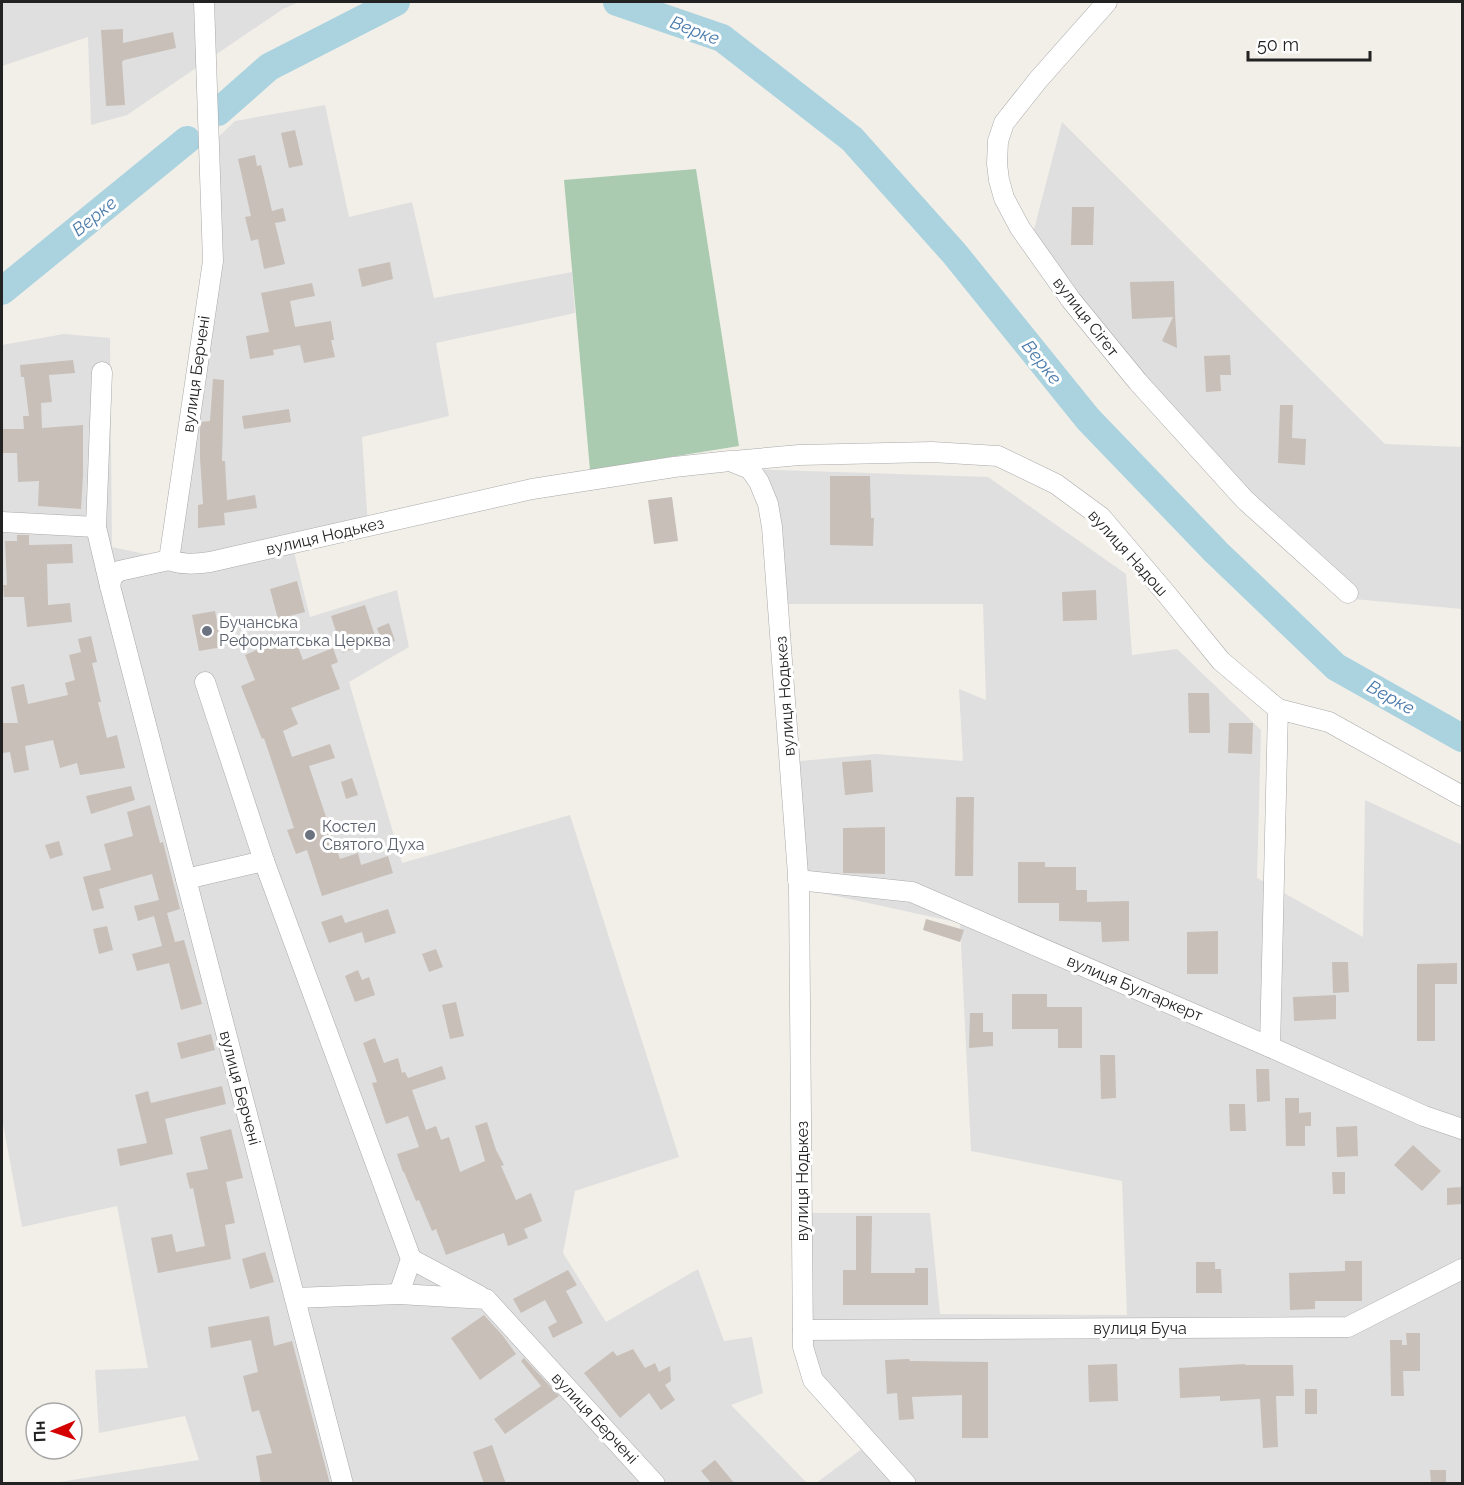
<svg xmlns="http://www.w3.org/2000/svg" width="1464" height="1485" viewBox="0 0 1464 1485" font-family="Raleway,sans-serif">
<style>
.residential{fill:#e0dfdf}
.cemetery{fill:#aacbaf}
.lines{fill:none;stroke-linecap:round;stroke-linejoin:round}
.river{stroke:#aad3df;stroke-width:28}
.building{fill:#c7bfb8}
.minor-casing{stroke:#a9a9a9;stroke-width:21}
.minor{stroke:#fff;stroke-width:20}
.worship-dot{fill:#6b7280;stroke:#fff;stroke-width:2}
.labels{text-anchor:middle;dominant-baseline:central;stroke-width:6;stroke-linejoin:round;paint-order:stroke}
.street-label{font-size:16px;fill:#222;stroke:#fff}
.worship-label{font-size:16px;fill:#5b616d;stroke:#fff;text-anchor:start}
.water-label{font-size:18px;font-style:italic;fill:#4a7aab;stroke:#fff}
</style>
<rect width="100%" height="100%" fill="#f2efe9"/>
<g class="residential">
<polygon points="2,2 299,2 283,9 127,115 91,125 88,37 2,66"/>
<polygon points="325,105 349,217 412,202 434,298 572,272 575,313 436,343 449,416 362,437 368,526 292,544 310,617 397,590 409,647 349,682 402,863 570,815 679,1157 575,1191 563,1253 606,1322 698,1269 724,1341 752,1337 763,1393 731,1405 807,1483 53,1483 199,1460 185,1416 99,1433 95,1370 148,1368 117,1206 22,1227 2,1118 2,345 64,334 110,338 112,547 169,559 213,261 209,146 235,121"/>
<polygon points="1062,122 1385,444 1462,447 1462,609 1343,598 1134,387 1027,256"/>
<polygon points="750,469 988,477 1126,574 1132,655 1177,649 1261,730 1257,878 1363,937 1365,800 1462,845 1462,1483 816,1483 870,1443 813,1380 803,1213 930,1213 940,1314 1127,1315 1122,1181 971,1151 960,923 799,888 790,762 876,754 963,761 959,689 986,700 983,604 779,604 772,527"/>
</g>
<polygon class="cemetery" points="696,169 739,446 590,470 564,180"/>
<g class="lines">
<g class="river">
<polyline points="617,2 722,38 852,139 954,253 1088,419 1216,552 1336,667 1462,738"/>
<polyline points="218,112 269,67 396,2"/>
<polyline points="2,291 187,140"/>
</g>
</g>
<g class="building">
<polygon points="123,29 123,43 173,32 176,48 124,60 122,62 125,105 106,106 101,30"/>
<polygon points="295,130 303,165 289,168 281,133"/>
<polygon points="255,155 257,166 261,165 272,211 283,208 286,221 275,223 285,264 264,269 258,239 251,241 245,217 251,216 238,159"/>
<polygon points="1072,207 1094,207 1093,245 1071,245"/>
<polygon points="390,262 393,279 362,287 358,269"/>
<polygon points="1174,281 1175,313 1177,348 1162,341 1173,317 1132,319 1130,282"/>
<polygon points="312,283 315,296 290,301 295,327 331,321 334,340 331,340 335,357 304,363 300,345 273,350 274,355 250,359 246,336 269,332 261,293"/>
<polygon points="1230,355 1231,375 1220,375 1221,391 1206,392 1204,356"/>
<polygon points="73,360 75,373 49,375 52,402 41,403 42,428 83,425 83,475 81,509 38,506 39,481 18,482 17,453 2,453 2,429 24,429 23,416 29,416 24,377 21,377 20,365"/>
<polygon points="213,379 224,380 222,461 225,461 227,500 255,495 257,508 224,513 225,525 198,528 198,505 203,504 200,458 200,429 201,422 210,421"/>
<polygon points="1280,405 1293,405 1292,438 1306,439 1305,465 1278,463"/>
<polygon points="289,409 291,422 244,429 242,416"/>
<polygon points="830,476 870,476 871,518 874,518 873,546 830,545"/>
<polygon points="672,497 678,541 654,544 648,500"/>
<polygon points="17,535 29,535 29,545 72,544 73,563 47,564 48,605 70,603 72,622 27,627 24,597 4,597 3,585 7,585 5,541 17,541"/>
<polygon points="297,581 305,612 278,619 270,589"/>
<polygon points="1096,590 1097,620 1063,621 1062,592"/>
<polygon points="365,605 376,639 343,653 331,616"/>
<polygon points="215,611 222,647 199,651 192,615"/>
<polygon points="389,623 395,641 383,645 377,628"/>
<polygon points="293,634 303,660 333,648 338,662 331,665 340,689 291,708 298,724 283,731 292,757 330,744 335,758 309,766 340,859 358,853 361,865 388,856 393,873 322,896 307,850 296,854 287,830 294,828 264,738 262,739 241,686 255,680 245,655"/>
<polygon points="91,636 97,662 92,663 101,702 98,702 107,738 117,735 125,768 80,775 77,763 60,768 53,740 25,746 29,770 14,773 10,752 2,753 2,723 18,723 11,687 24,684 28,704 68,695 65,683 75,680 69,655 81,652 78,639"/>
<polygon points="1188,693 1209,693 1210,733 1189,733"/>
<polygon points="1229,723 1253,723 1252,754 1228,753"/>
<polygon points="871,760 873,792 845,795 842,762"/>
<polygon points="352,778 358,795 346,799 341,782"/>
<polygon points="131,786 135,800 91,814 86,796"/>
<polygon points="956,797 974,797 973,876 955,876"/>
<polygon points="150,805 160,843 163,842 180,909 167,913 175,942 184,940 202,1004 181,1010 169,963 137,971 132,954 162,946 154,916 138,921 134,906 159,900 152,874 99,889 104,908 92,911 83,877 111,870 104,844 133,836 127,812"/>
<polygon points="885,827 885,874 843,873 843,828"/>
<polygon points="59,841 63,855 50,859 45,845"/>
<polygon points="1018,862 1045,862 1045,867 1076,867 1076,890 1087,890 1087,902 1129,901 1129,941 1102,942 1101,922 1059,921 1059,903 1018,903"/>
<polygon points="388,909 396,933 365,943 362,932 329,943 321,922 342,915 345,923"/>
<polygon points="926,919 964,930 960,942 923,930"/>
<polygon points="107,926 113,950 99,954 93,929"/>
<polygon points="1218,931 1218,974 1187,974 1187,932"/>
<polygon points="436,949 443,967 429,972 422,954"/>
<polygon points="1332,962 1348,962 1349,992 1333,993"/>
<polygon points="1457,963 1457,984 1435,984 1435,1041 1417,1041 1417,964"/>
<polygon points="358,970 362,980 369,977 375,995 355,1002 345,976"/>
<polygon points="1012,994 1047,994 1047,1007 1082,1007 1082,1048 1058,1048 1058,1029 1012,1029"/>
<polygon points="1336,995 1336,1019 1294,1021 1293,997"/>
<polygon points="456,1002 464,1036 450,1039 442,1005"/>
<polygon points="970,1013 983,1013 983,1032 993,1032 993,1046 969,1048"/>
<polygon points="211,1034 215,1050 181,1059 177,1043"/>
<polygon points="375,1038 384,1063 398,1058 402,1073 405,1072 408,1078 442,1066 446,1079 412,1090 426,1130 436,1126 441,1140 449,1137 460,1172 485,1161 475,1126 487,1122 496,1150 504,1165 501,1166 516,1200 531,1193 542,1221 524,1229 528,1238 508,1246 504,1233 446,1255 436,1229 432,1231 419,1200 416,1201 404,1172 403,1172 397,1154 419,1147 408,1116 386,1124 372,1083 377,1082 363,1043"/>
<polygon points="1100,1055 1115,1055 1116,1098 1101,1099"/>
<polygon points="1256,1069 1269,1069 1270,1101 1257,1102"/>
<polygon points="222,1086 226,1104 165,1119 173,1154 120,1166 117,1149 147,1143 135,1095 148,1091 151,1103"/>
<polygon points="1285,1098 1299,1098 1299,1113 1311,1112 1311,1126 1305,1126 1305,1146 1286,1146"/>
<polygon points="1229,1104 1245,1104 1246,1131 1230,1131"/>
<polygon points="1357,1126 1358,1156 1337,1157 1336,1127"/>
<polygon points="231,1129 243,1178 226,1182 235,1223 225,1225 231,1259 158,1273 151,1238 172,1234 176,1252 205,1246 193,1188 190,1189 186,1173 208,1169 200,1137"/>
<polygon points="1413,1145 1441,1171 1422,1191 1394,1165"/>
<polygon points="1332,1172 1345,1172 1345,1194 1333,1194"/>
<polygon points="1462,1187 1462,1204 1447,1205 1447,1188"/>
<polygon points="856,1216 872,1216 871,1273 915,1273 915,1268 928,1268 928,1305 843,1305 843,1270 856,1270"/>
<polygon points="265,1252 274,1282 250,1289 242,1259"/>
<polygon points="1345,1261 1362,1261 1362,1301 1315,1301 1315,1309 1290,1310 1289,1273 1345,1271"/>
<polygon points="1196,1262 1215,1262 1215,1269 1221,1269 1222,1293 1196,1293"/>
<polygon points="568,1270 577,1285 566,1291 583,1323 553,1338 548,1327 557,1322 545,1300 521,1313 513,1299"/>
<polygon points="484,1315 503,1336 516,1354 480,1380 451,1338"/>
<polygon points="269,1316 274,1346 292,1341 330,1484 261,1484 256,1456 272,1453 259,1410 252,1412 243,1376 258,1372 251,1340 211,1348 208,1327"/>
<polygon points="1406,1333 1420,1333 1420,1371 1403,1371 1404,1396 1391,1396 1390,1340 1402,1340 1402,1345 1407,1345"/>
<polygon points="633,1349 645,1368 655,1363 659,1372 670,1366 671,1381 665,1385 675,1400 661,1410 649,1393 620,1418 584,1373 613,1351 617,1356"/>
<polygon points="524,1358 559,1396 505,1434 494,1419 541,1386 521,1361"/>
<polygon points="909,1359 910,1361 988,1362 988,1438 962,1438 962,1395 912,1397 914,1419 899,1420 897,1393 887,1394 885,1360"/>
<polygon points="1117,1364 1118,1401 1089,1402 1088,1365"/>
<polygon points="1245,1364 1245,1365 1293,1365 1294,1396 1276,1396 1278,1447 1263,1448 1260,1399 1220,1401 1220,1396 1180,1398 1179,1368"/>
<rect x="1305" y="1389" width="12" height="25"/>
<polygon points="492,1445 506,1484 484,1484 473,1452"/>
<polygon points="715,1460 735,1484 712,1484 701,1471"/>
<polygon points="1430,1470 1446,1470 1446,1484 1431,1484"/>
</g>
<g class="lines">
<defs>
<g id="minor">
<polyline points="1107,2 1038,80 1004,123 998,141 997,164 999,180 1004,198 1020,228 1071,300 1138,382 1245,500 1348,593"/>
<polyline points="102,372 96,527 110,586 343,1484"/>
<polyline points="734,461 799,455 932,452 998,456 1056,484 1101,517 1164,591 1221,661 1278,709 1270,1047"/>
<polyline points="2,522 96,527"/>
<path d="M169 560C183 565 195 564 210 562L532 489 674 467 730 461 750 469 759 482 768 504 772 527 799 888 803 1347 813 1380 906 1484"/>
<polyline points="110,586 112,577 119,571 169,560 213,261 204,2"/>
<polyline points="205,682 264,861"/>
<polyline points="1278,709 1329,722 1462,796"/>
<polyline points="186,879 264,861 411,1259 399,1294"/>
<polyline points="798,880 912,892 1270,1047 1424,1116 1462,1129"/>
<polyline points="411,1259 480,1296"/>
<polyline points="295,1298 399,1294 486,1299 655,1484"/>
<polyline points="803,1330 1348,1327 1462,1269"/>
</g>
</defs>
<use href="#minor" class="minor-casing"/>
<use href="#minor" class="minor"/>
</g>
<g class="worship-dot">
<circle cx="207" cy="631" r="6"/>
<circle cx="310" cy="835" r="6"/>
</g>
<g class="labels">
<g class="street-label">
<text transform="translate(1086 317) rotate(52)">вулиця Сіґет</text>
<text transform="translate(196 374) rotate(-82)">вулиця Берчені</text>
<text transform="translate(325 536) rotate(-13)">вулиця Нодькез</text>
<text transform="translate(1128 553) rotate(48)">вулиця Надош</text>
<text transform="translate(785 696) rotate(-94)">вулиця Нодькез</text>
<text transform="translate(1135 988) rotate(23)">вулиця Булгаркерт</text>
<text transform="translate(240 1088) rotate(75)">вулиця Берчені</text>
<text transform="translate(802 1181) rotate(-90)">вулиця Нодькез</text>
<text x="1140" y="1328">вулиця Буча</text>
<text transform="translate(595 1418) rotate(47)">вулиця Берчені</text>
</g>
<g class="worship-label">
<text x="219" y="622">Бучанська<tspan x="219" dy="18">Реформатська Церква</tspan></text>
<text x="322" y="826">Костел<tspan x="322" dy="18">Святого Духа</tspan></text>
</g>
<g class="water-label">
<text transform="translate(695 30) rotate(21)">Верке</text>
<text transform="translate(94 216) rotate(-39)">Верке</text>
<text transform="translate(1042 362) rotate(51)">Верке</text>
<text transform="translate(1391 697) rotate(29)">Верке</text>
</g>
</g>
<rect width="1464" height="1485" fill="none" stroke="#222222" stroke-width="6"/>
<g transform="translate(54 1431) rotate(268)"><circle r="28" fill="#ffffff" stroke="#a7a7a7" stroke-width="1.5"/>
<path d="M0-4.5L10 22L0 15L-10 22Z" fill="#d40000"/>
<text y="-9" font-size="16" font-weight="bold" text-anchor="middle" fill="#222222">Пн</text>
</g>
<path d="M1248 51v9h122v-9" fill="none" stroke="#222222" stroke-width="3"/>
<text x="1257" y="51" font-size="18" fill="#222222" stroke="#ffffff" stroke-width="4.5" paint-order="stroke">50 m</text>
</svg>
